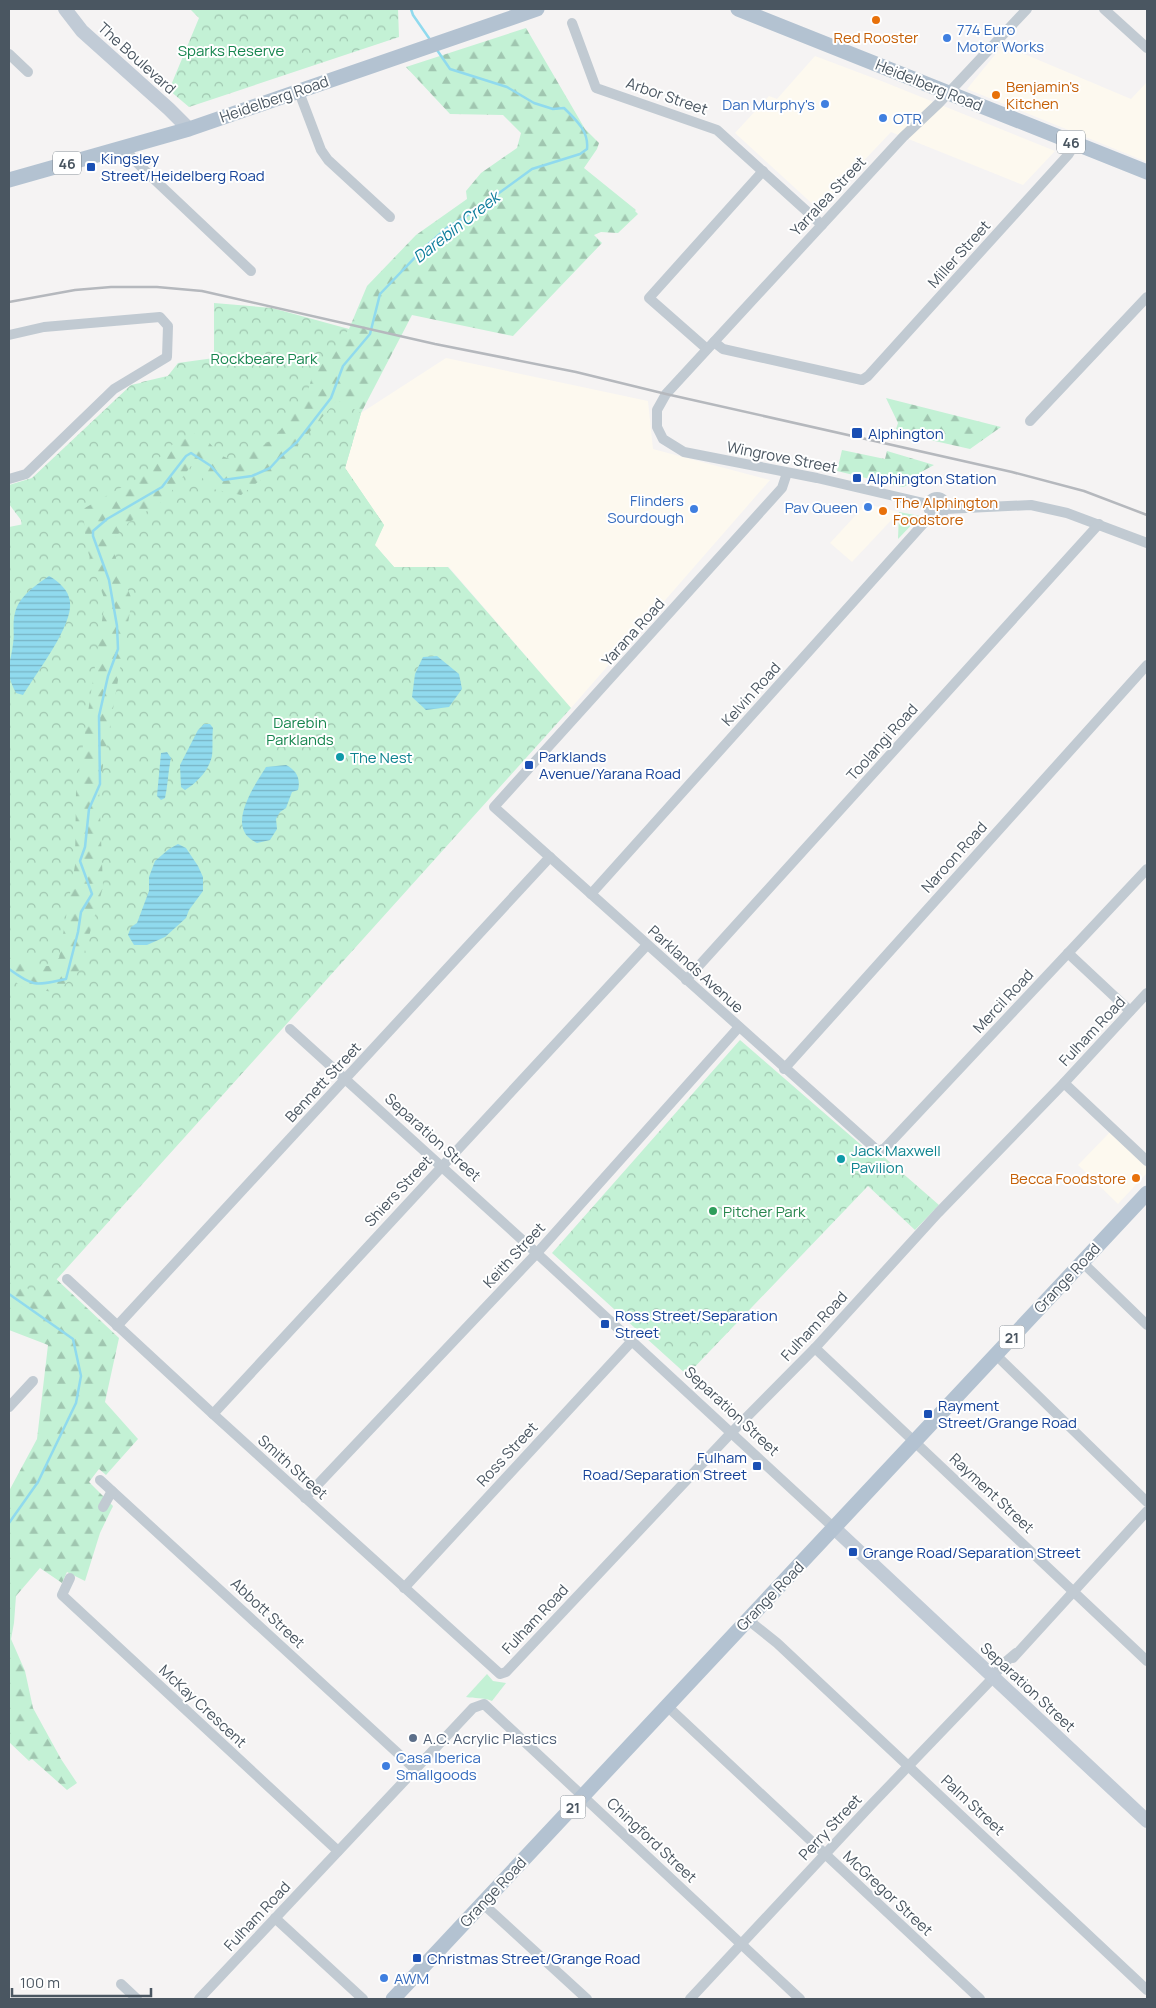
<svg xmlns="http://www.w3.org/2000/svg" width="1156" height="2008" viewBox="0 0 1156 2008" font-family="Manrope,sans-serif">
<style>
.commercial{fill:#fdf9ef}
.grass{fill:#c3f1d5}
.forest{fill:url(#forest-firs)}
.park{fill:url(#park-crowns)}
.water{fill:url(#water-rules)}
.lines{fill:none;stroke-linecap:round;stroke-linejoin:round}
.stream{stroke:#90daee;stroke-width:2.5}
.street{stroke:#c1cad2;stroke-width:10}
.secondary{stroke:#c1cbd6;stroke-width:14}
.primary{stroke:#b3c2d1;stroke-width:15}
.rail{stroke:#b5b8bd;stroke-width:2.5}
.food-dot{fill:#e8710a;stroke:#fff;stroke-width:2}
.shop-dot{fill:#3f7fe0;stroke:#fff;stroke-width:2}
.transit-dot{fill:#1a4fb4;stroke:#fff;stroke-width:2}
.culture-dot{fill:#0f9aa8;stroke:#fff;stroke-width:2}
.leisure-dot{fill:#2e9e5b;stroke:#fff;stroke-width:2}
.service-dot{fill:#5c6f8a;stroke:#fff;stroke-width:2}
.labels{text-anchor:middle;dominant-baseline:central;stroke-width:4;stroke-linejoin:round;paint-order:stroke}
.shield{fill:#fff;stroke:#808990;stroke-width:1}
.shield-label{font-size:14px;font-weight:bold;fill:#4a5661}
.shop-label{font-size:15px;fill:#366cbe;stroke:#fff;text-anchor:start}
.food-label{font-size:15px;fill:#c56008;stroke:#fff;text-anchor:start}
.park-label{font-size:15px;fill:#17864f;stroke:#fff}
.street-label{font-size:15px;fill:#4a5661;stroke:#fff}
.transit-label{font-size:15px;fill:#164399;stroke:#fff;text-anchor:start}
.culture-label{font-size:15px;fill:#0d838f;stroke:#fff;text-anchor:start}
.leisure-label{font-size:15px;fill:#27864d;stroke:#fff;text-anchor:start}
.service-label{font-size:15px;fill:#4e5e75;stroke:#fff;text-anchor:start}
.water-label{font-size:16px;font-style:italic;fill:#0c7c9b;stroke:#fff}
</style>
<defs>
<pattern id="forest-firs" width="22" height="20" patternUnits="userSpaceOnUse" patternTransform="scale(1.25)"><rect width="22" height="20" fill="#c3f1d5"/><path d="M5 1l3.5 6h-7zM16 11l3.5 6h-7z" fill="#a0c6b0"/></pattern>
<pattern id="park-crowns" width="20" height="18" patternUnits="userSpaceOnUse" patternTransform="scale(1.25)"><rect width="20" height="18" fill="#c3f1d5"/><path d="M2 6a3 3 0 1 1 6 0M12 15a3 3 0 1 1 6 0" fill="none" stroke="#a0c6b0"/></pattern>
<pattern id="water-rules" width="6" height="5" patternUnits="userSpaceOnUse" patternTransform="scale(1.25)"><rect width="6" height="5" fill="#90daee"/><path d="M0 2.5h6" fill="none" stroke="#78b4c4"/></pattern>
</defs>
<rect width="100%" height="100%" fill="#f5f3f3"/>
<g class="commercial">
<polygon points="1003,45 1131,99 1147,82 1147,162 967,89"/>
<polygon points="815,56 884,82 1055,151 1023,185 891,132 818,209 735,133 769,96 777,99"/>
<polygon points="446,358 648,401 653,449 770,480 571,708 449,567 394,567 374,545 345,468 361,413"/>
<polygon points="866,504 899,512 852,562 830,543"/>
<polygon points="1110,1132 1147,1168 1147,1173 1118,1204 1078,1165"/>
</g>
<path class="grass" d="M487 1674 493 1681 506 1683 492 1701C483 1697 475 1699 466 1697Z"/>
<g class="forest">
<polygon points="526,28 585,129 599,143 597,149 584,168 636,210 635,211 638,214 618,233 601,232 594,235 602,243 513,336 412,315 361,413 345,468 384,525 374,545 394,567 448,567 53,1276 119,1338 105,1402 138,1439 106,1475 99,1469 89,1482 113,1506 100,1533 85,1581 67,1572 62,1583 40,1568 16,1596 14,1623 11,1639 25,1671 33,1708 61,1759 77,1783 67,1790 32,1759 29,1761 9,1742 9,1491 37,1439 48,1345 9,1330 9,531 22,528 18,497 142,382 218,364 214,311 349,329 367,286 416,235 467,199 466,191 481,173 517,148 521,133 503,115 450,114 406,67"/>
<polygon points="886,398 1001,427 970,449 895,432 898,423"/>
<polygon points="842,450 885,459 887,451 934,465 921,472 913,483 903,487 837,471"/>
</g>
<g class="park">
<polygon points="190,9 398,9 399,37 189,107 169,90 199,18"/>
<polygon points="214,303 272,308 349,329 329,355 315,367 307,394 273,440 234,461 220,455 207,440 193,433 177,440 140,477 83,509 86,546 105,601 76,791 75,865 59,958 49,966 30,966 9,949 9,527 24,524 9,504 9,485 32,478 131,385 167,377 178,363 214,358"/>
<polygon points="337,400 361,413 345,468 384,525 375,545 394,567 448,567 571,708 39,1299 26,1287 9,1280 9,977 25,989 57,992 79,971 103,887 99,789 132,600 110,543 129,522 165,500 191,466 213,489 241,495 283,463"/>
<polygon points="899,512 920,516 898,539"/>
<polygon points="740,1040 875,1157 884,1157 939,1205 915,1230 868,1186 687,1375 552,1253"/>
</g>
<g class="water">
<path d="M49 576C58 581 69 590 70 602 73 626 36 673 23 695L16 693C4 669 10 668 13 644 15 634 12 623 15 613 19 596 36 585 49 576Z"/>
<polygon points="437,656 459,674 462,689 449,707 426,710 412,697 415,674 423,657"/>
<path d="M204 724H210L213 728C212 736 213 748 212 756 209 770 197 783 185 790L181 787 180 765 198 730Z"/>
<path d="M167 752 171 758C168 771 168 785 165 798L161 800 157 796 161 753Z"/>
<path d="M286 765C296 770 301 778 298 790L292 792 286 808 280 812 276 819 277 829 270 840 257 843C253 841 247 837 245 833 234 815 256 783 266 767Z"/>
<polygon points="178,844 186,848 198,866 203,877 203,891 189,910 186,918 165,937 147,945 134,945 128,935 131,927 137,923 149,891 149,877 155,861 169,849"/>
</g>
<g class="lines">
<g class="stream">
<polyline points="411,9 413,15 431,41"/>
<path d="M9 969C35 988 36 985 66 979L78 932 81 912 92 894 80 861 85 847 89 809 100 784 99 716 108 676 118 649 117 626 109 580 93 536V531L107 519 162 487 186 456 191 453 211 466 223 480 252 476 270 468 281 456 297 442 331 398 343 366 370 334 380 294 425 247 448 227 473 212 532 169 580 154 587 149C589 131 576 120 564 108L553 109 534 103 507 87 450 69 437 50"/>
<polyline points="9,1294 73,1339 81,1376 76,1403 38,1482 9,1523"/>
</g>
<g class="street">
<polyline points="1104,9 1147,48"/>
<polyline points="572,23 596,88 717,130 822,225"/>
<polyline points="9,54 28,72"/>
<polyline points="299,92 321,150 328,160 390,217"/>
<polyline points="125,148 133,159 159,184 251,271"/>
<polyline points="9,335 44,327 160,317 168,326 167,357 114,389 26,474 9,479"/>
<polyline points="714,342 723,349 862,380 868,376 1068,155 1075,144"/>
<polyline points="707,349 649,298 763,171"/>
<polyline points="1030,421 1147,297"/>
<polyline points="787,473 782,488 494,807 878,1151 885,1148 1147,869"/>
<circle cx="937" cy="506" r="9"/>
<polyline points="928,504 817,478 684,452 663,439 657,427 657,410 666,394 903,137 939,103 1027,9"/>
<polyline points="946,509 1031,505 1067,513 1147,543"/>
<polyline points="591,894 932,514"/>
<polyline points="1068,953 1130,1011"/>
<polyline points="686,980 1099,524"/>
<polyline points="290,1029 530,1247 834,1528"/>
<polyline points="784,1069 1147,665"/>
<polyline points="1064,1083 1147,1161"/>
<polyline points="1082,1262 1147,1325"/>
<polyline points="67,1279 213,1414 500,1674 506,1672 731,1433 815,1348 938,1213 1064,1083 1147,993"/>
<polyline points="117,1326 550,857"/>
<polyline points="815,1348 1147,1661"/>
<polyline points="996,1355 1147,1502"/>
<polyline points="9,1407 33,1381"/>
<polyline points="213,1414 647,945"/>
<polyline points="100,1480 415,1769"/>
<polyline points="305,1498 537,1253 739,1027"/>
<polyline points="103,1507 112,1491"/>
<polyline points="70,1578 62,1595 338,1851"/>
<polyline points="404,1588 632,1341"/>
<polyline points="747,1619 777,1643 1147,1990"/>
<polyline points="1013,1658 1147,1511"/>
<polyline points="667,1706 980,1999"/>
<polyline points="482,1903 587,1999"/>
<polyline points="275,1918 363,1999"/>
<polyline points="121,1984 137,1999"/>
<polyline points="199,1999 473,1708 484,1704 800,1999"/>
<polyline points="690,1999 870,1806 990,1681 1003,1664 1016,1653"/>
</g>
<g class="secondary">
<polyline points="65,9 82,31 169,109 189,129"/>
<polyline points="834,1528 1147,1821"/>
</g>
<g class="primary">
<polyline points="738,9 1147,172"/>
<polyline points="9,180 189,129 537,9"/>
<polyline points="393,1999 1147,1193"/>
</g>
<polyline class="rail" points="9,302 75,290 111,287 157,287 202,291 435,344 576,372 666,394 1012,472 1084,491 1147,515"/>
</g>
<g class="food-dot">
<circle cx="876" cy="20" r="5"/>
<circle cx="996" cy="95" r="5"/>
<circle cx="883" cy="511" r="5"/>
<circle cx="1136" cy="1178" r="5"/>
</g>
<g class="shop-dot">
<circle cx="947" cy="38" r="5"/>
<circle cx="825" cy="104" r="5"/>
<circle cx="883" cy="118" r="5"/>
<circle cx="868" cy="507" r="5"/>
<circle cx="694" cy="509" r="5"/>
<circle cx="386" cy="1766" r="5"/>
<circle cx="384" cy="1978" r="5"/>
</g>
<g class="transit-dot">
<rect x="86" y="162" width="10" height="10" rx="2.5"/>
<rect x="851" y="427" width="12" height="12" rx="2.5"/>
<rect x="852" y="473" width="10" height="10" rx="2.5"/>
<rect x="524" y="760" width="10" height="10" rx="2.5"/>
<rect x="600" y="1319" width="10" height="10" rx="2.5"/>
<rect x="923" y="1409" width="10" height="10" rx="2.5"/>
<rect x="752" y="1461" width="10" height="10" rx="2.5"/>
<rect x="848" y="1547" width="10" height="10" rx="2.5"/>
<rect x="412" y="1953" width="10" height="10" rx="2.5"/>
</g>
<g class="culture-dot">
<circle cx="340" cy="757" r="5"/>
<circle cx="841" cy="1159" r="5"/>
</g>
<circle class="leisure-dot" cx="713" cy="1211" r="5"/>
<circle class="service-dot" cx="413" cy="1738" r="5"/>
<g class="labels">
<g class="shield">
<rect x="1057" y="130.5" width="28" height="23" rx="4"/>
<rect x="53" y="151.5" width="28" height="23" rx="4"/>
<rect x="999.5" y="1325.5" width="25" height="23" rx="4"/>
<rect x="560.5" y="1795.5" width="25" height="23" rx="4"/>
</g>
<g class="shield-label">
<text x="1071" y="142">46</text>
<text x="67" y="163">46</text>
<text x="1012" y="1337">21</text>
<text x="573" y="1807">21</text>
</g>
<g class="shop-label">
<text x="957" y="29">774 Euro<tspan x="957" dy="17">Motor Works</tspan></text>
<text x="815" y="104" text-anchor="end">Dan Murphy's</text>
<text x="893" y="118">OTR</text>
<text x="684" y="500" text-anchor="end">Flinders<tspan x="684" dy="17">Sourdough</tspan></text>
<text x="858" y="507" text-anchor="end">Pav Queen</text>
<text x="396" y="1757">Casa Iberica<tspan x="396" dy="17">Smallgoods</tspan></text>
<text x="394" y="1978">AWM</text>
</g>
<g class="food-label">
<text x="876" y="37" text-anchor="middle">Red Rooster</text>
<text x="1006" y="86">Benjamin's<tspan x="1006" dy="17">Kitchen</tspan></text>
<text x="893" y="502">The Alphington<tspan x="893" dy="17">Foodstore</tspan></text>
<text x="1126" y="1178" text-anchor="end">Becca Foodstore</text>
</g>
<g class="park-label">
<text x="231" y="50">Sparks Reserve</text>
<text x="264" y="358">Rockbeare Park</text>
<text x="300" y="722">Darebin<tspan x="300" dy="17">Parklands</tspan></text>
</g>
<g class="street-label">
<text transform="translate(137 58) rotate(42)">The Boulevard</text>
<text transform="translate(929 85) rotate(22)">Heidelberg Road</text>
<text transform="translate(667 96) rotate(19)">Arbor Street</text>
<text transform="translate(274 99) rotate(-19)">Heidelberg Road</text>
<text transform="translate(828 196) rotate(-47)">Yarralea Street</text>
<text transform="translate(959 254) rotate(-48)">Miller Street</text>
<text transform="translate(782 457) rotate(11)">Wingrove Street</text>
<text transform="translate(633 632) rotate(-48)">Yarana Road</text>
<text transform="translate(751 694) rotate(-48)">Kelvin Road</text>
<text transform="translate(882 742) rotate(-48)">Toolangi Road</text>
<text transform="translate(954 857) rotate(-48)">Naroon Road</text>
<text transform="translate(696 969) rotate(42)">Parklands Avenue</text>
<text transform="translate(1003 1001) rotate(-47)">Mercil Road</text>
<text transform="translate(1092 1031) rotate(-47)">Fulham Road</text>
<text transform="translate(323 1082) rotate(-47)">Bennett Street</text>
<text transform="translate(433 1137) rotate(42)">Separation Street</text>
<text transform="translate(398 1191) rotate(-47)">Shiers Street</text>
<text transform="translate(514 1255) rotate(-47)">Keith Street</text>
<text transform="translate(1067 1278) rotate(-47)">Grange Road</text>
<text transform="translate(814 1326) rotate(-47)">Fulham Road</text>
<text transform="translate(732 1411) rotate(43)">Separation Street</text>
<text transform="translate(507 1454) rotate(-47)">Ross Street</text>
<text transform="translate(293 1467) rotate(42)">Smith Street</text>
<text transform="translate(992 1493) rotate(43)">Rayment Street</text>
<text transform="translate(770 1596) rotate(-46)">Grange Road</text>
<text transform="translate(268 1613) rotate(43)">Abbott Street</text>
<text transform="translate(535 1619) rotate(-47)">Fulham Road</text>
<text transform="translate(1028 1687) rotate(43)">Separation Street</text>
<text transform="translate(203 1706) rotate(43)">McKay Crescent</text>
<text transform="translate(973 1805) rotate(43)">Palm Street</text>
<text transform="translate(830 1827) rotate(-47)">Perry Street</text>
<text transform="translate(652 1840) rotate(43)">Chingford Street</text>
<text transform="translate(493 1892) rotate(-47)">Grange Road</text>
<text transform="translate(888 1893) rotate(43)">McGregor Street</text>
<text transform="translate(257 1916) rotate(-47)">Fulham Road</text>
</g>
<g class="transit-label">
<text x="101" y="158">Kingsley<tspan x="101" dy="17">Street/Heidelberg Road</tspan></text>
<text x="868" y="433">Alphington</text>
<text x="867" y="478">Alphington Station</text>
<text x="539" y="756">Parklands<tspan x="539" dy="17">Avenue/Yarana Road</tspan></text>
<text x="615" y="1315">Ross Street/Separation<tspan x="615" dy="17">Street</tspan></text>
<text x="938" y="1405">Rayment<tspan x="938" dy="17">Street/Grange Road</tspan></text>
<text x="747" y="1457" text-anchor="end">Fulham<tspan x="747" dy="17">Road/Separation Street</tspan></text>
<text x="863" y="1552">Grange Road/Separation Street</text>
<text x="427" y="1958">Christmas Street/Grange Road</text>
</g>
<g class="culture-label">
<text x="350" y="757">The Nest</text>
<text x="851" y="1150">Jack Maxwell<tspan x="851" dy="17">Pavilion</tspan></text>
</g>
<g class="leisure-label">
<text x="723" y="1211">Pitcher Park</text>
</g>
<g class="service-label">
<text x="423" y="1738">A.C. Acrylic Plastics</text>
</g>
<g class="water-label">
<text transform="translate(456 227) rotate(-38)">Darebin Creek</text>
</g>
</g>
<rect width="1156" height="2008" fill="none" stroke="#4a5661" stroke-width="20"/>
<path d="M12 1988v8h139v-8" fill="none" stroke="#4a5661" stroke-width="2.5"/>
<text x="20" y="1988" font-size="15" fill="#4a5661" stroke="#ffffff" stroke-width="4" paint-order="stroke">100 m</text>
</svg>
